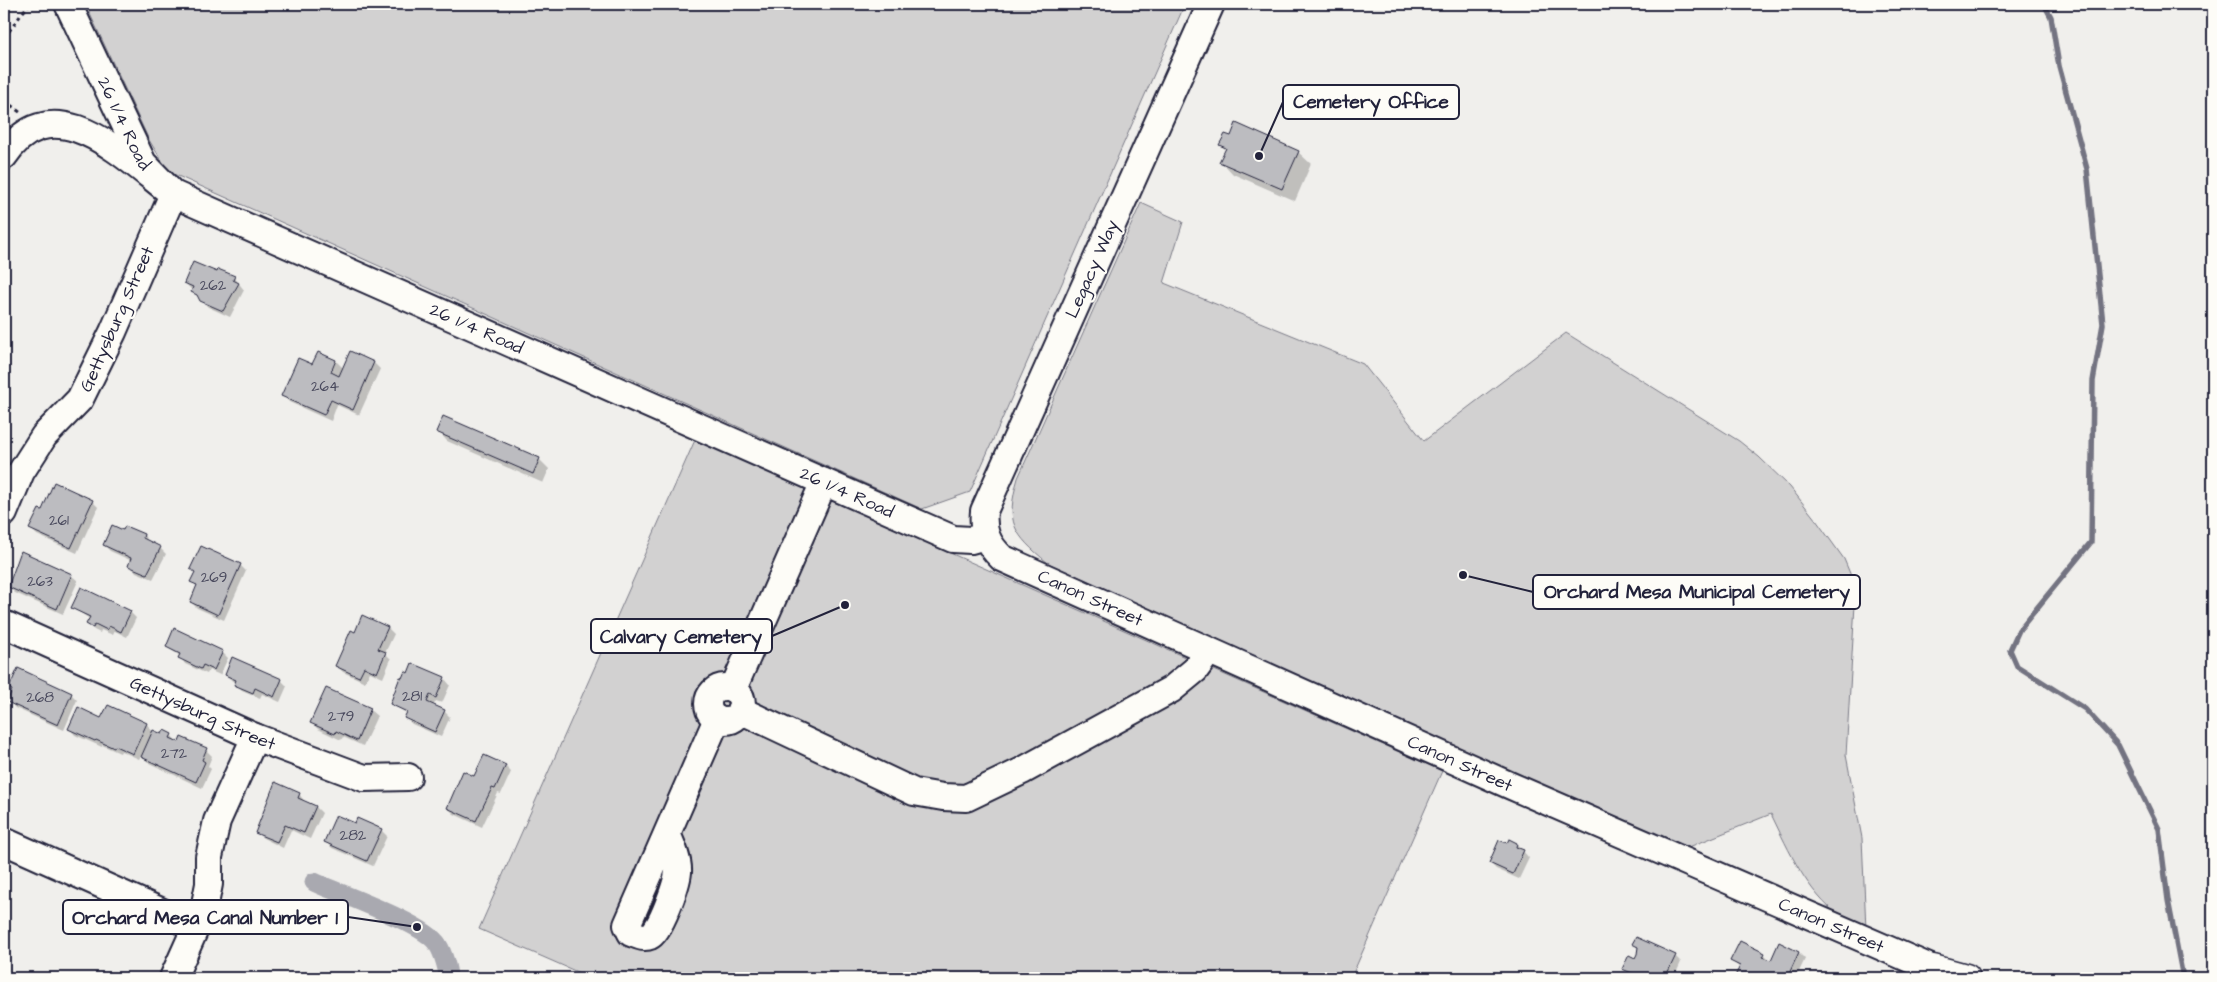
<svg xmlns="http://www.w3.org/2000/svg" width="2217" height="982" viewBox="0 0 2217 982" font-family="'Architects Daughter',sans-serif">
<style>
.green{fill:#d2d1d1;stroke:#7a7a86}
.shadow{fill:#0003}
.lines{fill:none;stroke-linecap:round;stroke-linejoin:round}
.stream{stroke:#737381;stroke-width:5.5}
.canal{stroke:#a9a9b0;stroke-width:19}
.building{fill:#bcbcc0;stroke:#22223b}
.minor-casing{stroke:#22223b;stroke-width:30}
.highway-casing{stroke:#22223b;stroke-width:31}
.path{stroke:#22223b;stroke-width:3;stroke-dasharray:4 4;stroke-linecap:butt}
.minor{stroke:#fdfcf7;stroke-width:26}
.highway{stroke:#fdfcf7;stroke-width:28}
.labels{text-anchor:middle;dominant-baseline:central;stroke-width:4.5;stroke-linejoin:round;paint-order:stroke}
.number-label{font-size:15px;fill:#48485c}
.street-label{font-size:18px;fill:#22223b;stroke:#fdfcf7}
.leader{fill:none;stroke:#22223b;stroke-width:2}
.callout-dot{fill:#22223b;stroke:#fdfcf7;stroke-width:2}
.callout{fill:#fdfcf7;stroke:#22223b;stroke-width:2}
.callout-label{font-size:19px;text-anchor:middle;font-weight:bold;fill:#22223b}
</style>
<rect width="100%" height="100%" fill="#f0efec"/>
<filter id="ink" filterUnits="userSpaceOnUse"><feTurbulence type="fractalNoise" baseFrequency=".02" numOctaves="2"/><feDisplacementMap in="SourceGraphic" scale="10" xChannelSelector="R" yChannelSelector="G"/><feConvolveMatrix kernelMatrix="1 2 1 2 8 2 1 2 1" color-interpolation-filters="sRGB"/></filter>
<g filter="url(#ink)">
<g class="green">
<polygon points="87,4 1185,4 970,492 922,509 169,172 149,140 90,14"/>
<path d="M1141 203 1183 222 1164 283 1363 364 1424 441 1566 333 1739 441 1759 457 1790 487 1816 520 1844 559 1856 588 1846 755 1862 838 1866 929C1858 925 1848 922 1841 917 1807 893 1789 851 1771 814L1684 849 1048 563C1013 534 1005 523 1018 478Z"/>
<polygon points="695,440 1442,771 1351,978 591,978 479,929"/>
</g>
<g class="shadow">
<polygon points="4,106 7,110 4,117"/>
<polygon points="1221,145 1298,152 1311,164 1295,201 1233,174 1221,161 1226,150"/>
<polygon points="217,274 234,277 244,290 230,317 208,307 185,283"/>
<polygon points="318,354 336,361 344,369 374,363 380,369 359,415 337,405 331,421 289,402 283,395 313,366"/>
<polygon points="444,417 539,459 549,469 543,483 447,441 438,431"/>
<polygon points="92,501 98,507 77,553 37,535 31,529"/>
<polygon points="126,527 144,535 149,543 160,548 166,554 153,579 136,572 130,565 132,561 110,551 104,545 124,531"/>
<polygon points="240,565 246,571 224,620 197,608 191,602 198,587 192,581 195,573 192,569"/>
<polygon points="71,575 78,581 63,614 15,593 9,587"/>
<polygon points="73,608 130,612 136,618 127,637 115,631 113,635 101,630 100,633 94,630 88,624 90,619"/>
<polygon points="388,628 394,634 385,653 391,659 383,678 370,672 365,682 343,672 337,666 355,633"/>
<polygon points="167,647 222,652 228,658 220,675 209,670 207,674 185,664 180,656"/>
<polygon points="4,665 9,670 4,683"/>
<polygon points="226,675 281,680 287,686 280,702 262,694 260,698 242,690"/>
<polygon points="444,678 450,685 442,703 436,701 433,706 444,711 450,717 441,737 412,724 406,718 408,714 392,704"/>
<polygon points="326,690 370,710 377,716 363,746 343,737 341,740 318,729 312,723"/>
<polygon points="71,694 77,700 64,730 15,708 9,701"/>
<polygon points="102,720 147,724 152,731 163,736 171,735 177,742 206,750 212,756 208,766 211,769 202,788 149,763 141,756 139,759 121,751 120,753 102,745 102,747 75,735 69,728"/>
<polygon points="505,766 511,772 501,794 498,793 482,827 454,814 448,808 475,778"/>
<polygon points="299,794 305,802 316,807 322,813 310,839 291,830 283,848 263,838 257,832"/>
<polygon points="355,824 381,830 387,836 373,866 332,848 326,842"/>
<polygon points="1517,844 1529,858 1519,879 1496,869 1490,863"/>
<polygon points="1634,944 1675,956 1681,962 1674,978 1638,978 1630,974 1624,968 1636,959 1639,949"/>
<polygon points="1799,953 1805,959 1796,978 1735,978 1740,968 1732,961 1764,954 1772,962"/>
</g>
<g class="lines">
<polyline class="stream" points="2044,4 2051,17 2059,66 2087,169 2103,324 2093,381 2091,542 2019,630 2010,650 2017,666 2085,709 2118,745 2159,829 2168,900 2183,978"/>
<path class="canal" d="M314 882C340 894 426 924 438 945 443 953 448 969 448 978"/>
</g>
<g class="building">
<polygon points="1236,123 1299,151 1282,189 1219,162 1226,148 1219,145 1225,134 1231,136"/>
<polygon points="193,262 217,272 218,269 235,276 233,280 239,283 223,311 200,301 197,295 191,292 193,287 184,283"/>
<polygon points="350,351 374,362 353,410 331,400 324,415 281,396 298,358 312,364 318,352 336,360 331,372 339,376"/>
<polygon points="443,416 540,458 533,474 436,432"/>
<polygon points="54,482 93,500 71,548 29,529 39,509 42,510"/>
<polygon points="112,525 123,530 125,526 144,534 143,538 161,547 147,574 128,566 131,558 103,545"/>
<polygon points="201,546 241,564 218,615 190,602 197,585 190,582 195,572 190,569"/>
<polygon points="21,551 72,574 57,609 8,587"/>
<polygon points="81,587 131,611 121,632 109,626 107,630 95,624 93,628 86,624 90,617 71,608"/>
<polygon points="362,615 388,627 378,649 386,652 377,673 364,667 359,677 335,666 351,630 355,632"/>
<polygon points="174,628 223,651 214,670 203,665 201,669 178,658 180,654 166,647"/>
<polygon points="232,657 282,679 274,697 255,688 253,693 234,685 236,680 225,675"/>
<polygon points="412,663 445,677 436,698 430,695 427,702 445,710 435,732 404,718 407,712 390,704 400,677 402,678 405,671 408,673"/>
<polygon points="18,668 72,693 58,725 7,702 12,690 9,688"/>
<polygon points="326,688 371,708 357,741 336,731 335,734 310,723"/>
<polygon points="108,705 147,723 133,754 115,746 114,748 96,740 95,741 68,729 78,707 101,718"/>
<polygon points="153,730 162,734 164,730 172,734 170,738 179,742 181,737 207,748 202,760 205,762 196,782 141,757"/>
<polygon points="484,755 506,765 495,789 492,788 476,821 447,808 463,771 474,776"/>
<polygon points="275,782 300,793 298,798 316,806 304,833 285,825 277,842 255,833"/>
<polygon points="336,815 355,823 357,818 382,829 367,861 324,842"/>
<polygon points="1509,839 1517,843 1516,847 1524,850 1513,874 1489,863 1499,840 1507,843"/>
<polygon points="1636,937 1676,955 1665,978 1644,978 1622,969 1629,955 1635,958 1637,954 1638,947 1632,944"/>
<polygon points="1740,941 1765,953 1763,957 1771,960 1779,942 1799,952 1787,978 1734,978 1740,966 1730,961"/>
</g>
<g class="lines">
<defs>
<g id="minor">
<path id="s1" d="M68 4 143 163 173 194 953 539 971 540 985 536"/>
<path id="s2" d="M1211 4 984 511C982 531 987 544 1002 558L1509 785 1933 969 1943 978"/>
<path d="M4 156C54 82 125 158 173 194L113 332 80 399 44 436 21 472 4 513"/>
<path id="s3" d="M4 624 255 737 364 778 408 777"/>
<circle cx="725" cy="704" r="17"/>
<polyline points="733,689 824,482"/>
<polyline points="740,710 914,792 943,797 966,798 1022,771 1172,689 1195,670 1209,651"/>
<path d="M667 834C672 845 679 861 678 872 677 884 660 932 650 936 643 939 637 935 631 933L627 925 717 719"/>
<polyline points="4,841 196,927"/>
<polyline points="173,978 204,909 209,884 209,857 217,821 255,737"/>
</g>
<polyline id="highway" points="1933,969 1966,978"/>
</defs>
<use href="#minor" class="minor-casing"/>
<use href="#highway" class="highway-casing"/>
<g class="path">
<polyline points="4,38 29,4"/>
<polyline points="4,100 21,113"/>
</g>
<use href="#minor" class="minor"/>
<use href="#highway" class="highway"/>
</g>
</g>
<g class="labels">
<g class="number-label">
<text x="213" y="285">262</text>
<text x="325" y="386">264</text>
<text x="59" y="520">261</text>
<text x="214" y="577">269</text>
<text x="40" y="581">263</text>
<text x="412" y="696">281</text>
<text x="40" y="697">268</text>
<text x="341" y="716">279</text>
<text x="174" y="753">272</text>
<text x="353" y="835">282</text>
</g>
<g class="street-label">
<text stroke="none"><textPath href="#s1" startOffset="132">26 1/4 Road</textPath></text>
<text transform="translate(1092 269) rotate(-66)">Legacy Way</text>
<text transform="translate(117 319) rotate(-66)">Gettysburg Street</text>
<text stroke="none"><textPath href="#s1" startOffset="551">26 1/4 Road</textPath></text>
<text stroke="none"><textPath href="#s1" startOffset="956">26 1/4 Road</textPath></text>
<text stroke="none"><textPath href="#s2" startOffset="705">Canon Street</textPath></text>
<text stroke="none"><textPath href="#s3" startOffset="218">Gettysburg Street</textPath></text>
<text stroke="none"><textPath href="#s2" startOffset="1110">Canon Street</textPath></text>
<text stroke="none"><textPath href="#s2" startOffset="1515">Canon Street</textPath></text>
</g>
</g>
<path class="leader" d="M1259 156L1283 102M1463 575L1533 592M845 605L772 636M417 927L348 917"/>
<g class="callout-dot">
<circle cx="1259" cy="156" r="5"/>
<circle cx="1463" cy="575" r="5"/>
<circle cx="845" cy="605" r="5"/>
<circle cx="417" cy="927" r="5"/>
</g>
<g class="callout">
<rect x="1283" y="85" width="176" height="34" rx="5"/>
<rect x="1533" y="575" width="327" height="34" rx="5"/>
<rect x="591" y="619" width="181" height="34" rx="5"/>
<rect x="63" y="900" width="285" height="34" rx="5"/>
</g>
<g class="callout-label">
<text x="1371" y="108">Cemetery Office</text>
<text x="1697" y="598">Orchard Mesa Municipal Cemetery</text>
<text x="681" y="643">Calvary Cemetery</text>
<text x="205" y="924">Orchard Mesa Canal Number 1</text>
</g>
<rect width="2217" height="982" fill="none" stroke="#fdfcf7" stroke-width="20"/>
<rect x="10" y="10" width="2197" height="962" fill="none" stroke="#22223b" stroke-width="2" filter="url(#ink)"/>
</svg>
